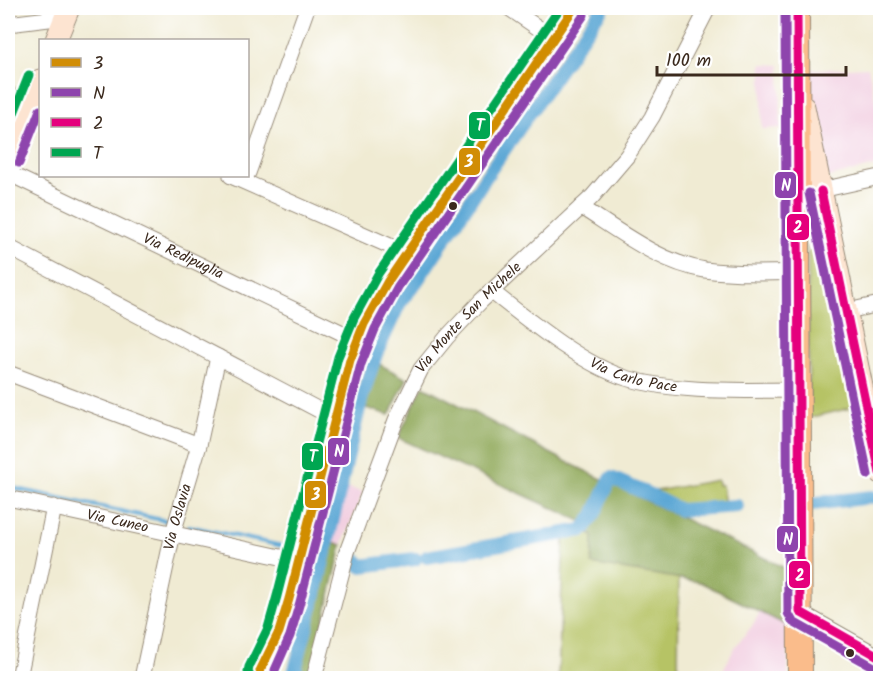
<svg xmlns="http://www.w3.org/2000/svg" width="888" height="686" viewBox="0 0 888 686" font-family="Kalam,sans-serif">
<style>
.built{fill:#f2cfe1}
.green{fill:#b6c365;stroke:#787642;stroke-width:1.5}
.forest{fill:#90a95a;stroke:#666a3c;stroke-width:1.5}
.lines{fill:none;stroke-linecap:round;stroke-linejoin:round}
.stream{stroke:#5da8d5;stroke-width:4}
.canal{stroke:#5da8d5;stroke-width:14}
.street-casing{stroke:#968a78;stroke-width:17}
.secondary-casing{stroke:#968a78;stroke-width:23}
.primary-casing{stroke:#968a78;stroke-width:26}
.street{stroke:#fff;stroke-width:15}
.secondary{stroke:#fde4d1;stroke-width:21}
.primary{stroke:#fabc8b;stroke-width:24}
.bus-1-casing{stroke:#fff;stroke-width:14}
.bus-2-casing{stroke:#fff;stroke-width:14}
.bus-3-casing{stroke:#fff;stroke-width:14}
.bus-4-casing{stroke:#fff;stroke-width:14}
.bus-1{stroke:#d18d06;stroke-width:9}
.bus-2{stroke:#8e44ad;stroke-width:9}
.bus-3{stroke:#e5007d;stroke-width:9}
.bus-4{stroke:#00a651;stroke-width:9}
.bus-dot{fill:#3b2a1e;stroke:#fff;stroke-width:2}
.labels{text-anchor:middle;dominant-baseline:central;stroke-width:5;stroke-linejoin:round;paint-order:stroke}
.street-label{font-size:15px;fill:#3b2a1e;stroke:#fff}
.line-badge{stroke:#fff;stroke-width:2}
.badge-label{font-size:16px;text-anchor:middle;font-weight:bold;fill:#fff}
</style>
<rect width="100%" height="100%" fill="#fff"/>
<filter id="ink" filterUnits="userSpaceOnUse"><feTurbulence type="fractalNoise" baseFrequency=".0167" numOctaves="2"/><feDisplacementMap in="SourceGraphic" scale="12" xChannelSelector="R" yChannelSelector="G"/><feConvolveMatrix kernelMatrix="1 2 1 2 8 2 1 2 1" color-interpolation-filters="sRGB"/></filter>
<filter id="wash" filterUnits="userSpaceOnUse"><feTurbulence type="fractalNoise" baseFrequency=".008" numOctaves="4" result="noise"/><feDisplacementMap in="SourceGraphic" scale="24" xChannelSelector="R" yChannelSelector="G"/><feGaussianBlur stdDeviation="1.35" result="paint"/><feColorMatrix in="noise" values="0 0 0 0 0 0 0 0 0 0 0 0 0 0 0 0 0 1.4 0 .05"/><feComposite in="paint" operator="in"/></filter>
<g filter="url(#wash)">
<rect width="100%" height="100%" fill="#f0ebd3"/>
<g class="built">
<polygon points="762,64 780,65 781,128 762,129"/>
<polygon points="868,67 880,120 880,165 824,178 808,70"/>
<polygon points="346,487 363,492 342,545 333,542"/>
<polygon points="760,612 788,626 788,678 722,678 722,672 735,647 752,626"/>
</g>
<g class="green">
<polygon points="8,84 23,93 8,130"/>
<polygon points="807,149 859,406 809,418"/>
<polygon points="717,480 718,485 722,485 725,505 680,508 650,492"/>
<polygon points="586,532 593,536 593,564 679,578 678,678 558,678 564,537"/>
</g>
<g class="forest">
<polygon points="377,363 407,379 389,415 363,407"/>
<polygon points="423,386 567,462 789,570 788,626 700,582 592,564 593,536 586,532 590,525 398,438"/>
<polygon points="333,542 342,545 310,678 297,678"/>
</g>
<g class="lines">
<g class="stream">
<polyline points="8,487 167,521"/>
<polyline points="189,526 287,547"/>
<polyline points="320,549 325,549"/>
</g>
<g class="canal">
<polyline points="811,504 872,497"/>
<polyline points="352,555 361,566 415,559"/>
<polyline points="427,557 583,530 594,515 611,478 648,494 680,510 737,506"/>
<polyline points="294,673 315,595 361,400 376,354 399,304 417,281 491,169 602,8"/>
</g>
</g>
</g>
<g filter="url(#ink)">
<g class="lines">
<defs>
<g id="street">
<polyline points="509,8 553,38"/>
<polyline points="8,24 65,17"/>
<path id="s1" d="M8 173 357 340"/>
<polyline points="248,173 307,8"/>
<polyline points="231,176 406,253"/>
<polyline points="821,190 880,177"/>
<path d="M581 207C619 231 660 263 705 270 736 274 768 273 799 272"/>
<polyline points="8,247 336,419"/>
<path id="s2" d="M491 291C528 320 581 364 626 378 680 394 744 390 800 390"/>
<polyline points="847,311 880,304"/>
<polyline points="8,373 199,445"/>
<path id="s3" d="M8 498 299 561"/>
<polyline points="800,612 880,657"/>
<polyline points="19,678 54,507"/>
<path id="s4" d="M142 678 173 533 199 445 218 357"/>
<path id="s5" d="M314 678 347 552 396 420 421 369 447 337 481 301 592 197 627 156 652 117 708 8"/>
</g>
<g id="secondary">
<polyline points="56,40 69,8"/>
<polyline points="804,107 880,473"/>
<polyline points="8,158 40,80"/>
<path d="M253 678C281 648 291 591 301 551 318 488 333 424 350 360L364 324 388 281 574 8"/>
</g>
<polyline id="primary" points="797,8 800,678"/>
</defs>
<use href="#street" class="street-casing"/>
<use href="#secondary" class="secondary-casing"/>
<use href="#primary" class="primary-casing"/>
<use href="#street" class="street"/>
<use href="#secondary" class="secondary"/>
<use href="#primary" class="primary"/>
<defs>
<polyline id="bus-1" points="260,671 279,632 289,599 350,360 364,324 388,281 574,8"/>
<g id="bus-2">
<polyline points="785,8 788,613 793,622 874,667"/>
<polyline points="19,163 40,110"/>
<polyline points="809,193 868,475"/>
<polyline points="275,670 290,636 300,602 361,364 375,329 398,287 584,15"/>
</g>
<g id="bus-3">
<polyline points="797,8 800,612 880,657"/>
<polyline points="821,191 880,473"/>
</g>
<g id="bus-4">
<polyline points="8,128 29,75"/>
<polyline points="251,678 248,672 249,667 268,628 277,596 338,357 354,318 378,274 560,8"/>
</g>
</defs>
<use href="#bus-1" class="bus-1-casing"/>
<use href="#bus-2" class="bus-2-casing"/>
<use href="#bus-3" class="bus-3-casing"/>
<use href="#bus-4" class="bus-4-casing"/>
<use href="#bus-1" class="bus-1"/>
<use href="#bus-2" class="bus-2"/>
<use href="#bus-3" class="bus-3"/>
<use href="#bus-4" class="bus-4"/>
</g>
</g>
<g class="bus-dot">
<circle cx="453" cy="206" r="5"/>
<circle cx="850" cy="653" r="5"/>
</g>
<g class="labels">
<g class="street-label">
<text stroke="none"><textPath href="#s1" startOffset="194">Via Redipuglia</textPath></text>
<text stroke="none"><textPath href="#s5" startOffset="398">Via Monte San Michele</textPath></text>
<text stroke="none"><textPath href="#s2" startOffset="168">Via Carlo Pace</textPath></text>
<text stroke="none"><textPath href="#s4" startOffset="165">Via Oslavia</textPath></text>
<text stroke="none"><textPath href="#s3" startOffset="112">Via Cuneo</textPath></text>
</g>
</g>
<g class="line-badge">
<rect x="468" y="111" width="23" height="29" rx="6" fill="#00a651"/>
<rect x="458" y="147" width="23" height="29" rx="6" fill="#d18d06"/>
<rect x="774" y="171" width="23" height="28" rx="6" fill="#8e44ad"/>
<rect x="786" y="213" width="24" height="28" rx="6" fill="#e5007d"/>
<rect x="327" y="437" width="23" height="29" rx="6" fill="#8e44ad"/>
<rect x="301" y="442" width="23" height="29" rx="6" fill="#00a651"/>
<rect x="304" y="480" width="23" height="29" rx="6" fill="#d18d06"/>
<rect x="776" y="525" width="23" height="28" rx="6" fill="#8e44ad"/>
<rect x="788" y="560" width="23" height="29" rx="6" fill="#e5007d"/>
</g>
<g class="badge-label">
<text x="480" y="131">T</text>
<text x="469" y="167">3</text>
<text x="786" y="191">N</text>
<text x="798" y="233">2</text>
<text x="339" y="457">N</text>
<text x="313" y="462">T</text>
<text x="316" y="500">3</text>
<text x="788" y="545">N</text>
<text x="800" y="581">2</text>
</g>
<rect width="888" height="686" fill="none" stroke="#fff" stroke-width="30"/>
<rect x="39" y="39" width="210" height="138" fill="#ffffff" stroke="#b1aaa5" stroke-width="1.5"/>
<rect x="51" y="58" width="30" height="9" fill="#d18d06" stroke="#b1aaa5" stroke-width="1.5"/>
<text x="93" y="69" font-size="18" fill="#3b2a1e">3</text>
<rect x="51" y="88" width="30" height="9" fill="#8e44ad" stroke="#b1aaa5" stroke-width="1.5"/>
<text x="93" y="99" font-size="18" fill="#3b2a1e">N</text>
<rect x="51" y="118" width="30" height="9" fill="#e5007d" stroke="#b1aaa5" stroke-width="1.5"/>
<text x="93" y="129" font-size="18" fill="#3b2a1e">2</text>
<rect x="51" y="148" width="30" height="9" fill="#00a651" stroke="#b1aaa5" stroke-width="1.5"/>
<text x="93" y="159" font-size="18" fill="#3b2a1e">T</text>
<path d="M657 66v9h189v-9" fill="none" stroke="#3b2a1e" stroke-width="3"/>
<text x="666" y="66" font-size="18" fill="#3b2a1e" stroke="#ffffff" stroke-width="4.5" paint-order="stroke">100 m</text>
</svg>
